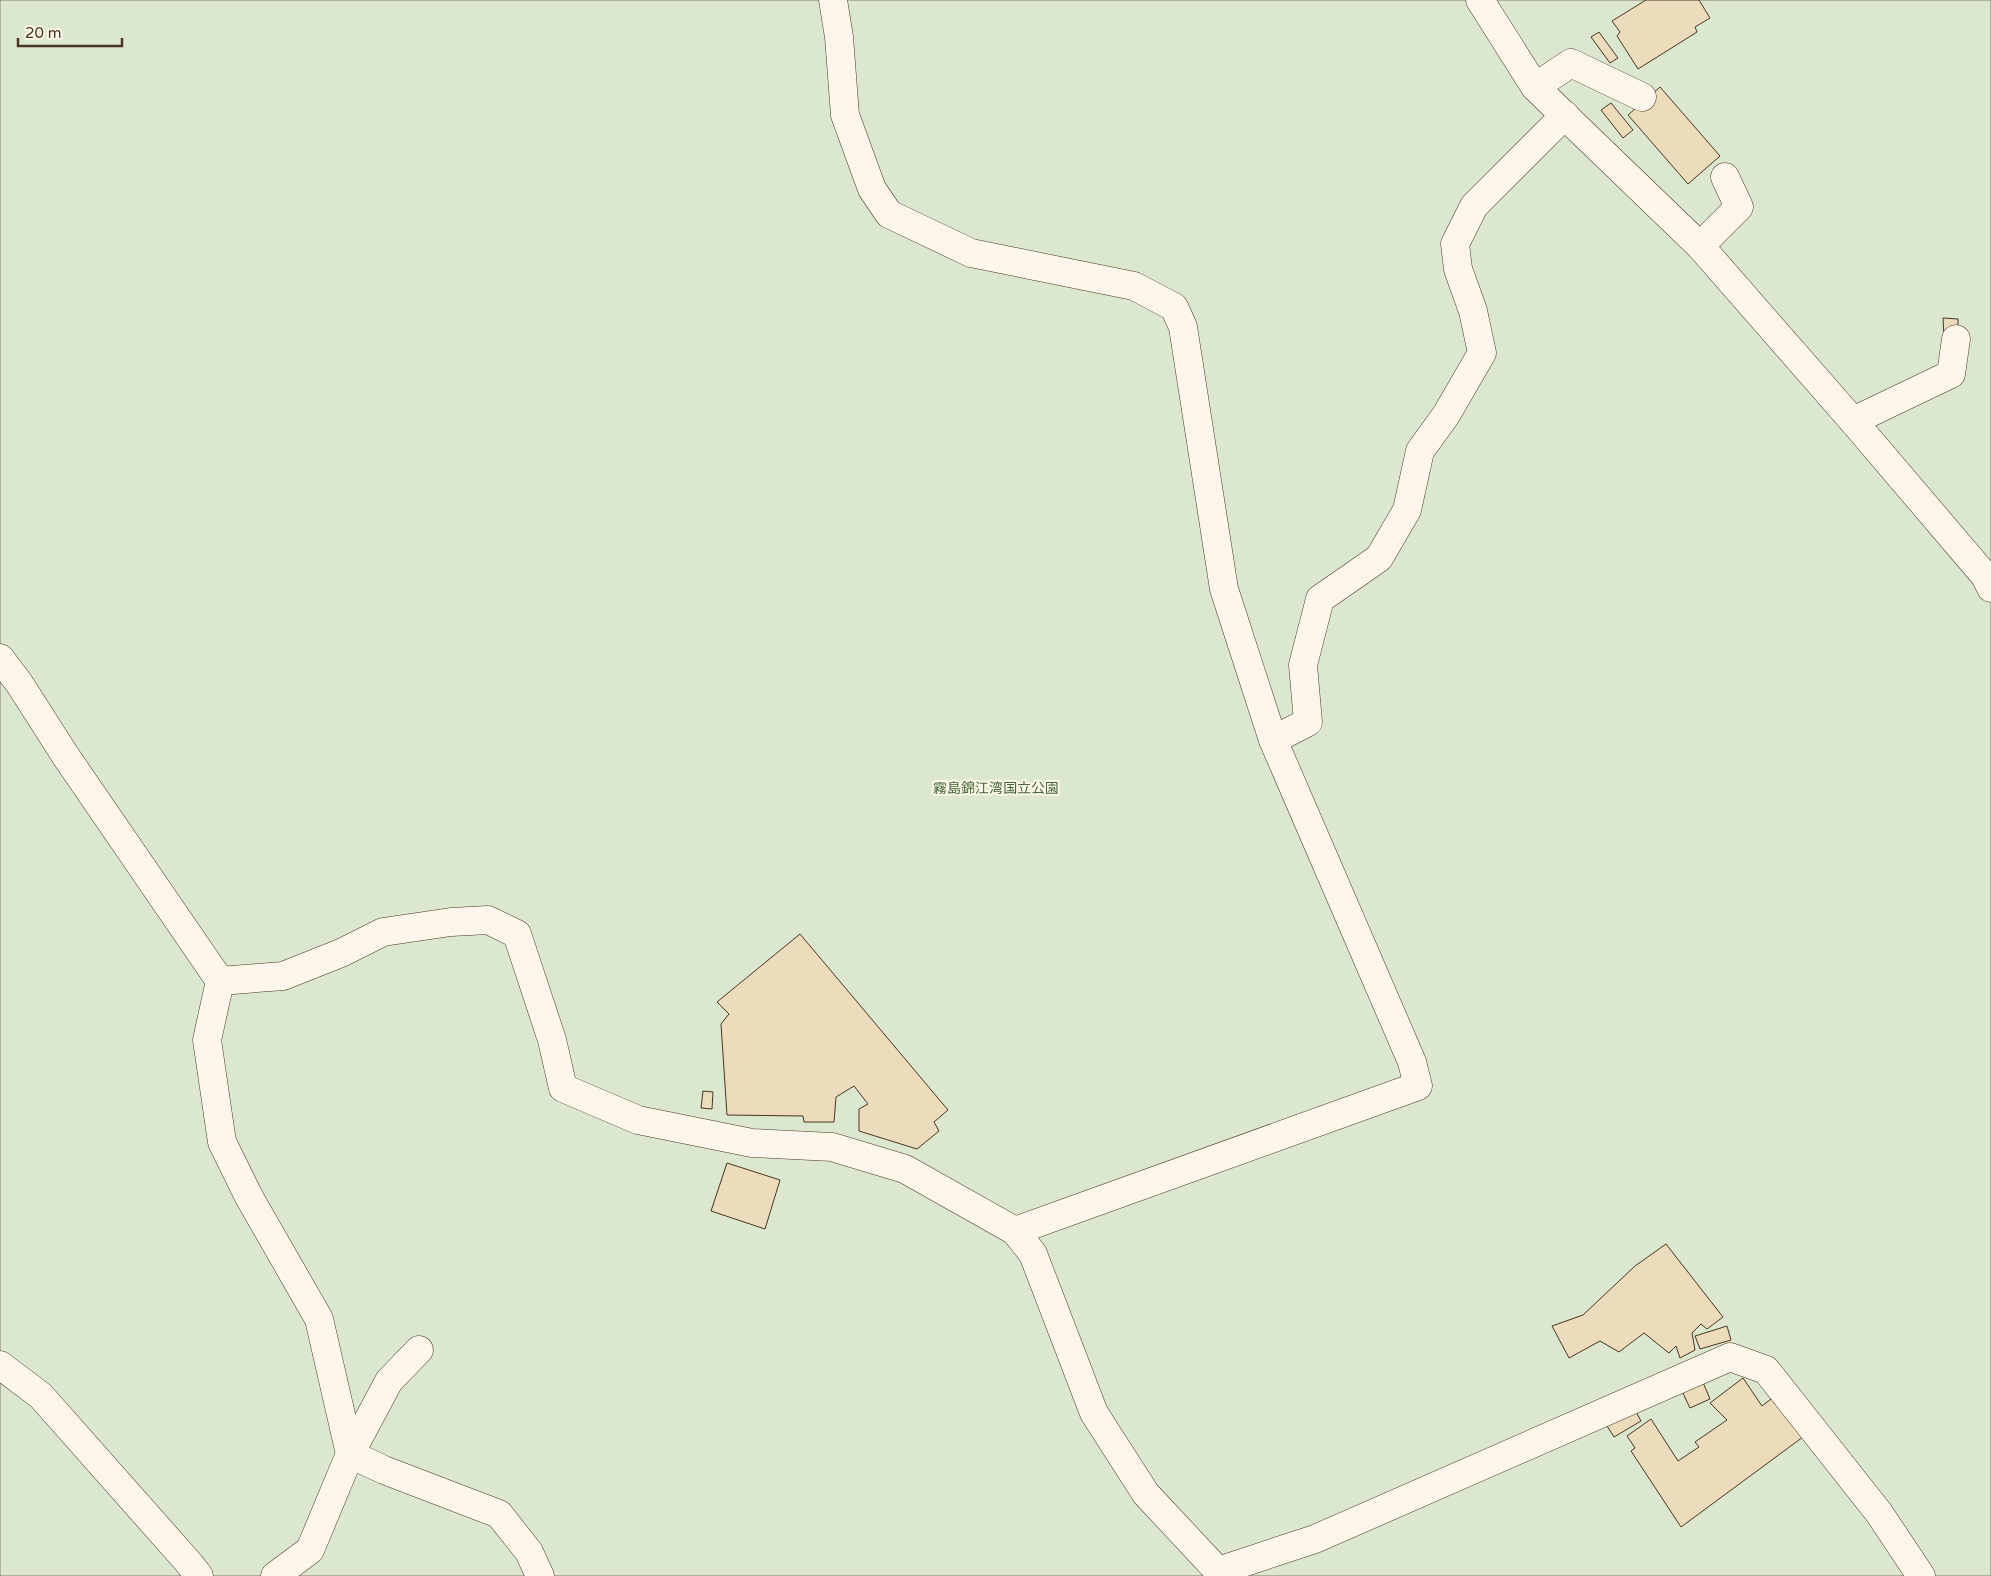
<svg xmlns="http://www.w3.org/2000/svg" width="1991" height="1576" viewBox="0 0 1991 1576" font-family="'Varela Round','Noto Sans JP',sans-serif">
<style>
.green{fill:#dce7d0;stroke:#887966}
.building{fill:#ecdcbc;stroke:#4a3520}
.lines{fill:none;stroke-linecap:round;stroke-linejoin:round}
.minor-casing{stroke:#4a3520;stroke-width:29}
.minor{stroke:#fbf6e9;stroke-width:28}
.labels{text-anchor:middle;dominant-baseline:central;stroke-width:4;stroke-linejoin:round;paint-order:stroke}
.park-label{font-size:14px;fill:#436837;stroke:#fbf6e9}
</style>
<rect width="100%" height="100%" fill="#fbf6e9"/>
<rect class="green" x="0" y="0" width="1991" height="1576"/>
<g class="building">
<polygon points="1646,0 1699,0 1710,18 1695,27 1697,32 1638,69 1617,36 1620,32 1612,21"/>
<polygon points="1599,32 1618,58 1610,63 1591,37"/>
<polygon points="1660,87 1720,156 1688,184 1628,115"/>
<polygon points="1611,103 1633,130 1623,138 1601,110"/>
<polygon points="1943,318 1958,319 1958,337 1944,337"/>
<polygon points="800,934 948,1110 934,1122 939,1131 917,1149 859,1131 859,1109 868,1104 854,1086 836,1097 834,1122 804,1122 803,1116 727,1115 721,1024 729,1014 717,1002"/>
<polygon points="703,1091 713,1092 712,1109 701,1108"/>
<polygon points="727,1163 780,1180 765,1229 711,1211"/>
<polygon points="1666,1244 1723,1317 1707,1329 1701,1324 1692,1333 1695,1350 1680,1358 1676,1346 1669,1353 1644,1333 1619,1352 1600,1341 1569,1358 1552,1326 1583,1315 1635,1266"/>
<polygon points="1727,1326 1731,1340 1700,1349 1695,1336"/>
<polygon points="1743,1378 1762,1406 1775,1396 1807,1434 1681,1527 1631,1451 1635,1448 1627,1436 1651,1419 1678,1461 1699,1447 1695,1442 1727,1420 1710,1403"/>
<polygon points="1702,1380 1710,1399 1690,1408 1681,1389"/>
<polygon points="1635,1410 1641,1421 1614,1437 1607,1426"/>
</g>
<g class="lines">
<defs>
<g id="minor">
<polyline points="833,0 839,37 845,115 872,189 889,214 971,253 1134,286 1174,307 1183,327 1224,589 1273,740 1412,1062 1418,1086 1015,1231"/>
<polyline points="1480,0 1535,87 1700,246 1853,421 1985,576 1991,588"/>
<polyline points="1535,87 1571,63 1642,97"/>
<polyline points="1700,246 1739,207 1725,177"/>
<polyline points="1853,421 1951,374 1956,339"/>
<polyline points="0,658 19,683 65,755 220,981 207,1040 222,1142 249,1197 319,1319 350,1454 310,1550 275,1576"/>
<polyline points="1273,740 1308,722 1303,665 1320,599 1379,558 1407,510 1420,451 1446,415 1482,353 1473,311 1458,269 1455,244 1474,206 1565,115"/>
<polyline points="220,981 283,976 341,953 383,932 451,922 488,920 517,934 552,1040 563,1088 638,1120 752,1143 832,1147 905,1169 1015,1231 1033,1254 1094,1413 1146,1494 1218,1571 1220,1576"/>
<polyline points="419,1350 389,1381 350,1454 384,1470 499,1514 529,1552 540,1576"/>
<polyline points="0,1365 41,1396 188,1562 199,1576"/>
<polyline points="1218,1571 1315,1539 1730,1357 1766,1370 1879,1513 1921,1576"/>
</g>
</defs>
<use href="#minor" class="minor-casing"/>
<use href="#minor" class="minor"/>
</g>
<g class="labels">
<g class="park-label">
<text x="996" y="788">霧島錦江湾国立公園</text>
</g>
</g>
<path d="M18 38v8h104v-8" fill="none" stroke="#4a3520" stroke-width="2.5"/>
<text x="25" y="38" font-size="15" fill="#4a3520" stroke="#fbf6e9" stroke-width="4" paint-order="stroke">20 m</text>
</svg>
